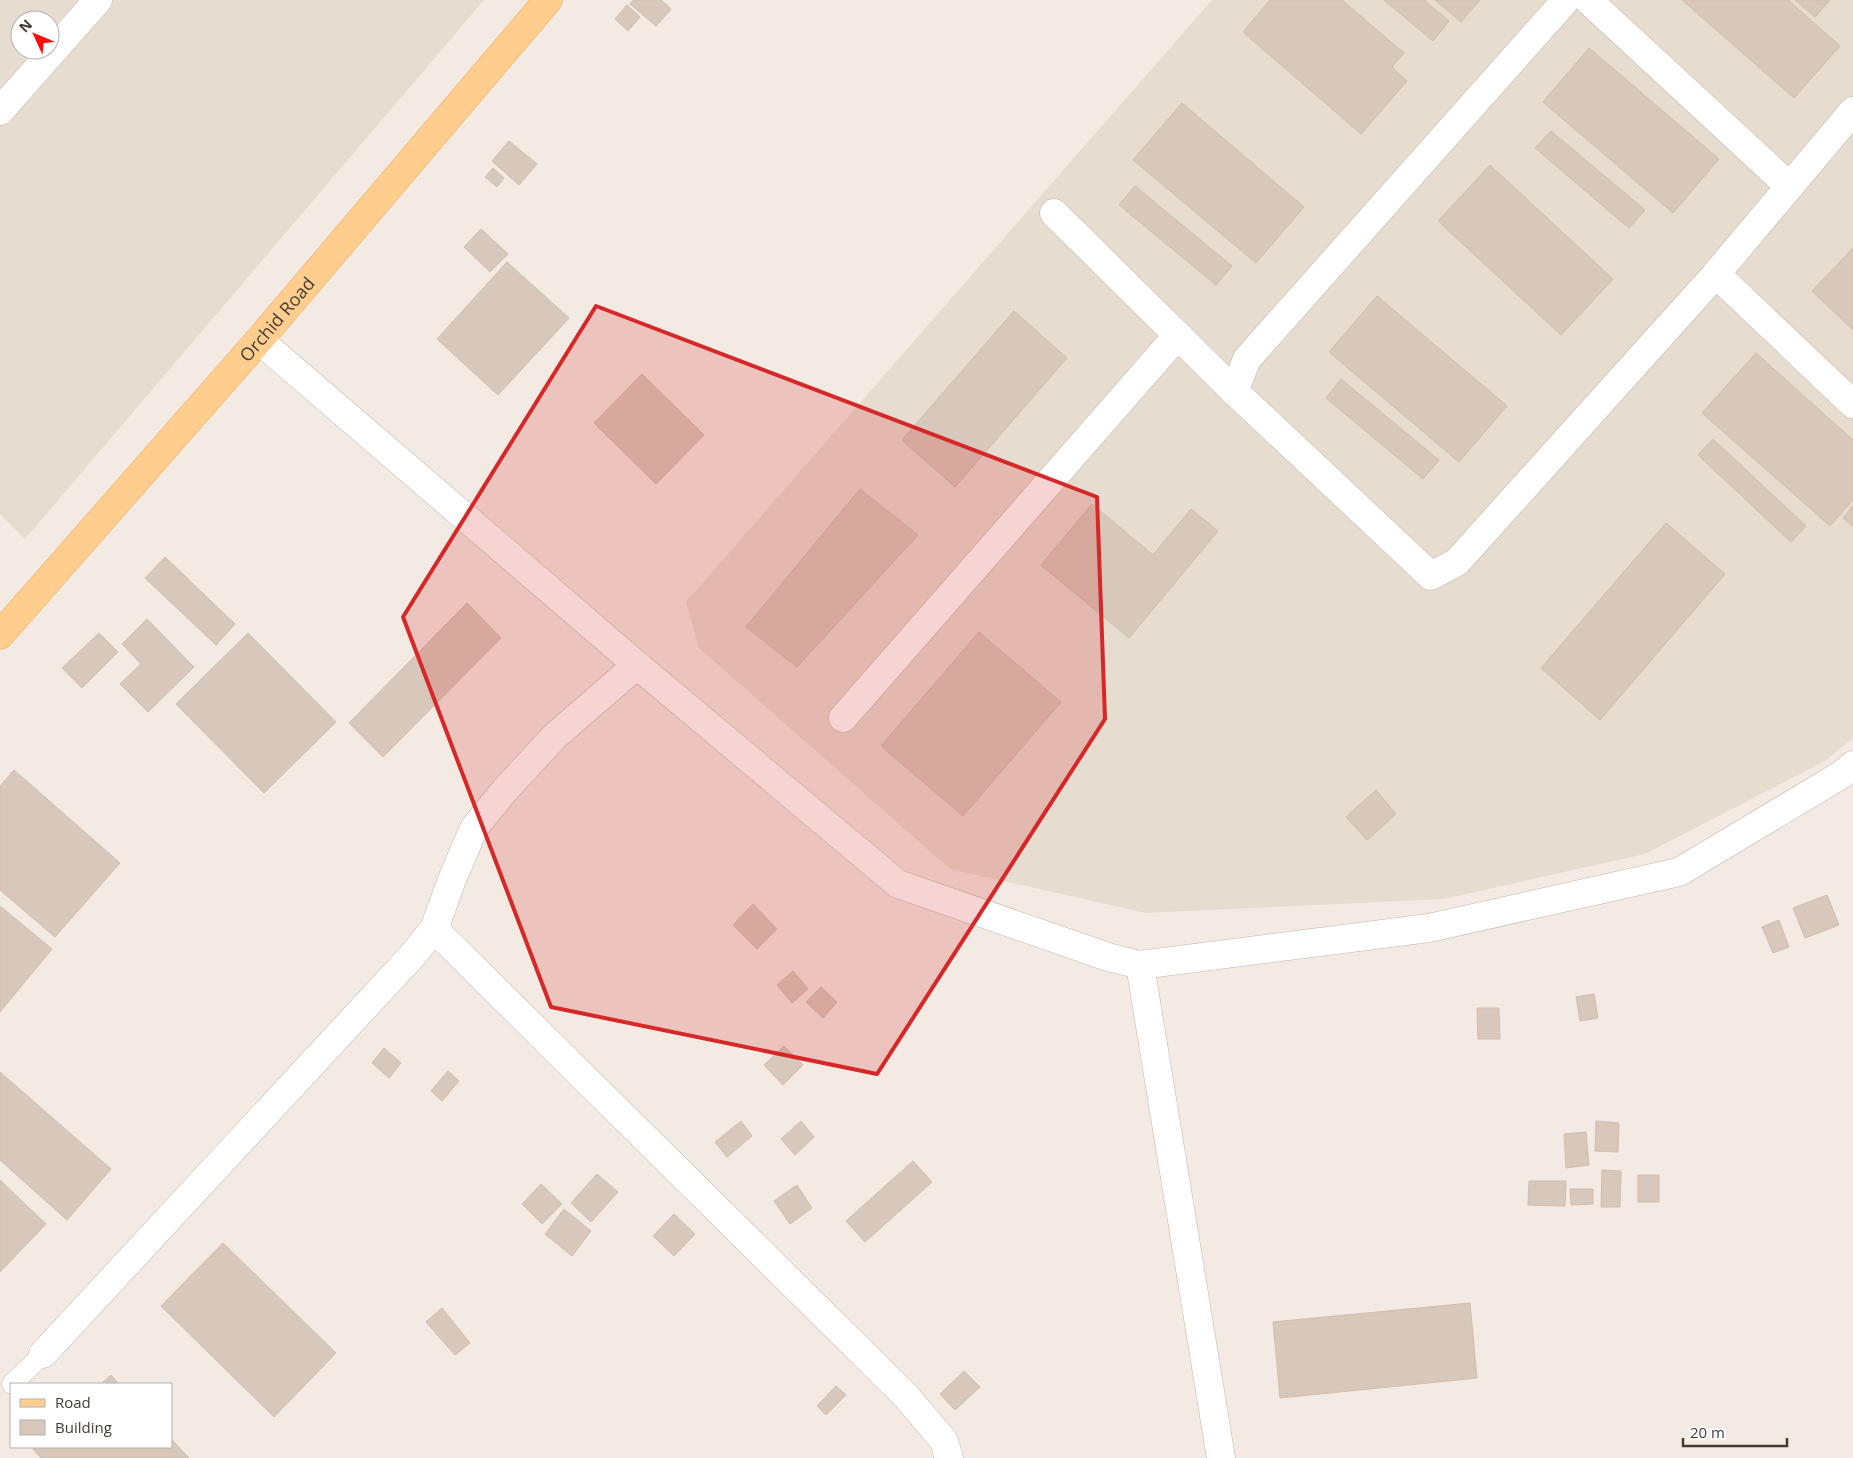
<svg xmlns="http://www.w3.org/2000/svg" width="1853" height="1458" viewBox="0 0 1853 1458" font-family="'Open Sans',sans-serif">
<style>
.residential{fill:#e7dcd0;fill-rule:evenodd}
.building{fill:#d8c8bb;stroke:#d0bcab}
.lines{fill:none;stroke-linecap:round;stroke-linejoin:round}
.service-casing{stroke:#c1b4a8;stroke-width:21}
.minor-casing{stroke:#c1b4a8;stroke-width:29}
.primary-casing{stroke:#eaa85a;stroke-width:29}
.service{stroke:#fff;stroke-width:20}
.minor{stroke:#fff;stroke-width:28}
.primary{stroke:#ffce8f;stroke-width:28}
.marked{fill:#d62828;fill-opacity:0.2;stroke:#d62828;stroke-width:4;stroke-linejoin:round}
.labels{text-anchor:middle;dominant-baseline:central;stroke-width:4;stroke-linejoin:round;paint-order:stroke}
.street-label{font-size:18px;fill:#443b33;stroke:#fff}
</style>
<rect width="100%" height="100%" fill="#f3ebe3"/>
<g class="residential">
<path d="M0 0H484L25 539 0 514ZM20 20H50V50H20Z"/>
<polygon points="1212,0 1853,0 1853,738 1825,761 1645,854 1444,899 1146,913 950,869 699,648 686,602"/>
</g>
<g class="building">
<polygon points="633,0 661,0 671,9 656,26 630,4"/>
<polygon points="1270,0 1342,0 1404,53 1392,67 1407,81 1361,134 1243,32"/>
<polygon points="1384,0 1424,0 1449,21 1433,41"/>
<polygon points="1435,0 1480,0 1461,22"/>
<polygon points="1682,0 1788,0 1840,46 1794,98"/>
<polygon points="1795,0 1830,0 1815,17"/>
<polygon points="627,5 640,17 628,31 615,19"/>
<polygon points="1589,48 1719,159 1673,213 1543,102"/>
<polygon points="1182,103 1304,207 1256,263 1133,160"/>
<polygon points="1551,131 1645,210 1629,228 1535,148"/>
<polygon points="509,141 537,164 519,185 492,161"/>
<polygon points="1490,165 1613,279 1561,335 1438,221"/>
<polygon points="493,168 504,178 497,187 485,177"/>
<polygon points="1135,186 1232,266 1216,285 1119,205"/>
<polygon points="481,229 508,254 490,272 464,247"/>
<polygon points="1853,248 1853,330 1812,291"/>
<polygon points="507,262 569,318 498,395 437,339"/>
<polygon points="1377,296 1507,406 1459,462 1329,352"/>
<polygon points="1014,311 1067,358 955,487 902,440"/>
<polygon points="1756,353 1853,440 1853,500 1830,526 1702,413"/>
<polygon points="642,374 704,435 656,484 594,423"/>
<polygon points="1341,379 1439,460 1423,479 1326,398"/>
<polygon points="1713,439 1806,526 1791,542 1698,455"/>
<polygon points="860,489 918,535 797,667 746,627"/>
<polygon points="1092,504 1153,555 1191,509 1218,531 1129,638 1041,565"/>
<polygon points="1853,506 1853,527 1843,518"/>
<polygon points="1666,523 1725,574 1600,720 1541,668"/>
<polygon points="165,557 235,624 216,645 145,578"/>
<polygon points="467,603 501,638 383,757 349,723"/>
<polygon points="147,619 194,667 148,712 120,684 141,664 122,644"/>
<polygon points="979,632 1061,702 963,816 881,746"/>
<polygon points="99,633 118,652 82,688 62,668"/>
<polygon points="248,633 336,722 264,793 176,704"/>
<polygon points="14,770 120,863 55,937 0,890 0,786"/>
<polygon points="1376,790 1396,814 1367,840 1346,817"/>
<polygon points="1827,895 1839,925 1805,938 1793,908"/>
<polygon points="753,904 777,929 757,949 733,925"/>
<polygon points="0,906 52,949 0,1012"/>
<polygon points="1779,920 1789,947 1773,953 1762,927"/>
<polygon points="793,971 808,989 792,1003 777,985"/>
<polygon points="821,987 837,1002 823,1018 806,1002"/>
<polygon points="1594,994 1598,1018 1580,1021 1576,997"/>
<polygon points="1477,1008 1499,1008 1500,1039 1478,1039"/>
<polygon points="784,1046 803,1065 783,1085 764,1065"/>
<polygon points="384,1048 401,1063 389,1078 372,1063"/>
<polygon points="448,1071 459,1081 442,1101 431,1091"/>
<polygon points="0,1072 111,1169 67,1220 0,1160"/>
<polygon points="741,1121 752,1136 727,1157 715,1142"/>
<polygon points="801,1121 814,1137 795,1155 781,1139"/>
<polygon points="1596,1121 1619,1123 1618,1152 1595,1151"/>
<polygon points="1586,1132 1589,1165 1566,1168 1564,1134"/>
<polygon points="913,1161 932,1182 865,1242 846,1221"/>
<polygon points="1602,1170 1621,1171 1620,1207 1601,1207"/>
<polygon points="597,1174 618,1192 591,1222 571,1203"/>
<rect x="1638" y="1175" width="21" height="27"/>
<polygon points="0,1180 46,1224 0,1272"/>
<polygon points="1529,1181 1566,1181 1565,1206 1528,1205"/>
<polygon points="541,1184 562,1204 542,1224 522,1204"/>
<polygon points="797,1185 812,1208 790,1224 774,1201"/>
<polygon points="1570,1189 1593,1189 1593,1204 1571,1205"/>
<polygon points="564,1209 591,1231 572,1256 545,1234"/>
<polygon points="674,1214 695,1234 674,1256 653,1236"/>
<polygon points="223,1243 336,1353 274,1417 161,1306"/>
<polygon points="1470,1303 1477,1378 1280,1398 1273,1322"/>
<polygon points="442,1308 470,1343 455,1355 426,1322"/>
<polygon points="964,1371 980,1387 955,1410 940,1394"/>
<polygon points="111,1375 119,1384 101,1384"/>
<polygon points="836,1386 846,1395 826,1415 817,1406"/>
<polygon points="171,1439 189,1458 41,1458 33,1449 36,1447 171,1447"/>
</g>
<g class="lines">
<defs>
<polyline id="service" points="12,1384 43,1354"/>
<g id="minor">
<polyline points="1588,0 1789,186"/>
<polyline points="0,111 98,0"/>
<polyline points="1054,213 1234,391 1431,576 1457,562 1716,274 1853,111"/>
<polyline points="1716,274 1853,404"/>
<polyline points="259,340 637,665 898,884 1108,957 1140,965 1429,928 1679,872 1841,775 1853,765"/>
<polyline points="1234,391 1247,359 1566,0"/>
<polyline points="637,665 555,736 505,790 474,828 453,877 434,929 906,1396 944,1441 949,1458"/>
<polyline points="843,718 1178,335"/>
<polyline points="1140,965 1221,1458"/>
<polyline points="43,1354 411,957 434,929"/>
</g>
<g id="primary">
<path id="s1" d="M0 635 259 340 548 0"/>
</g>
</defs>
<use href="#service" class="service-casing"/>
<use href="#minor" class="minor-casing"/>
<use href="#primary" class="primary-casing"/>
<use href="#service" class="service"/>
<use href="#minor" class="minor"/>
<use href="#primary" class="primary"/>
</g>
<path class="marked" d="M596 306 1097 497 1105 719 877 1074 551 1007 403 617Z"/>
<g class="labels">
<g class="street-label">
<text stroke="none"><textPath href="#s1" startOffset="420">Orchid Road</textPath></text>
</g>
</g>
<rect x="10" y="1383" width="162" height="65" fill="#ffffff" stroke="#b4b1ad"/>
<rect x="20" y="1399" width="25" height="8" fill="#ffce8f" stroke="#b4b1ad"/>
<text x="55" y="1408" font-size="15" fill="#443b33">Road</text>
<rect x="20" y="1420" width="25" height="15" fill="#d8c8bb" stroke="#b4b1ad"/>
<text x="55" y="1433" font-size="15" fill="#443b33">Building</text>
<g transform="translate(35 35) rotate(314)"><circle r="24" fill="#ffffff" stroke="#b4b1ad"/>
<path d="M0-4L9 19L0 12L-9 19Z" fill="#ff0d0e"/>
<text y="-8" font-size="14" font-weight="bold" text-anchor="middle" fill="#443b33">N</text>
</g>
<path d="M1683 1438v8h104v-8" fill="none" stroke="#443b33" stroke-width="2.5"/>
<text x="1690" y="1438" font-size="15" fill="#443b33" stroke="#ffffff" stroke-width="4" paint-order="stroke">20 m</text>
</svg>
